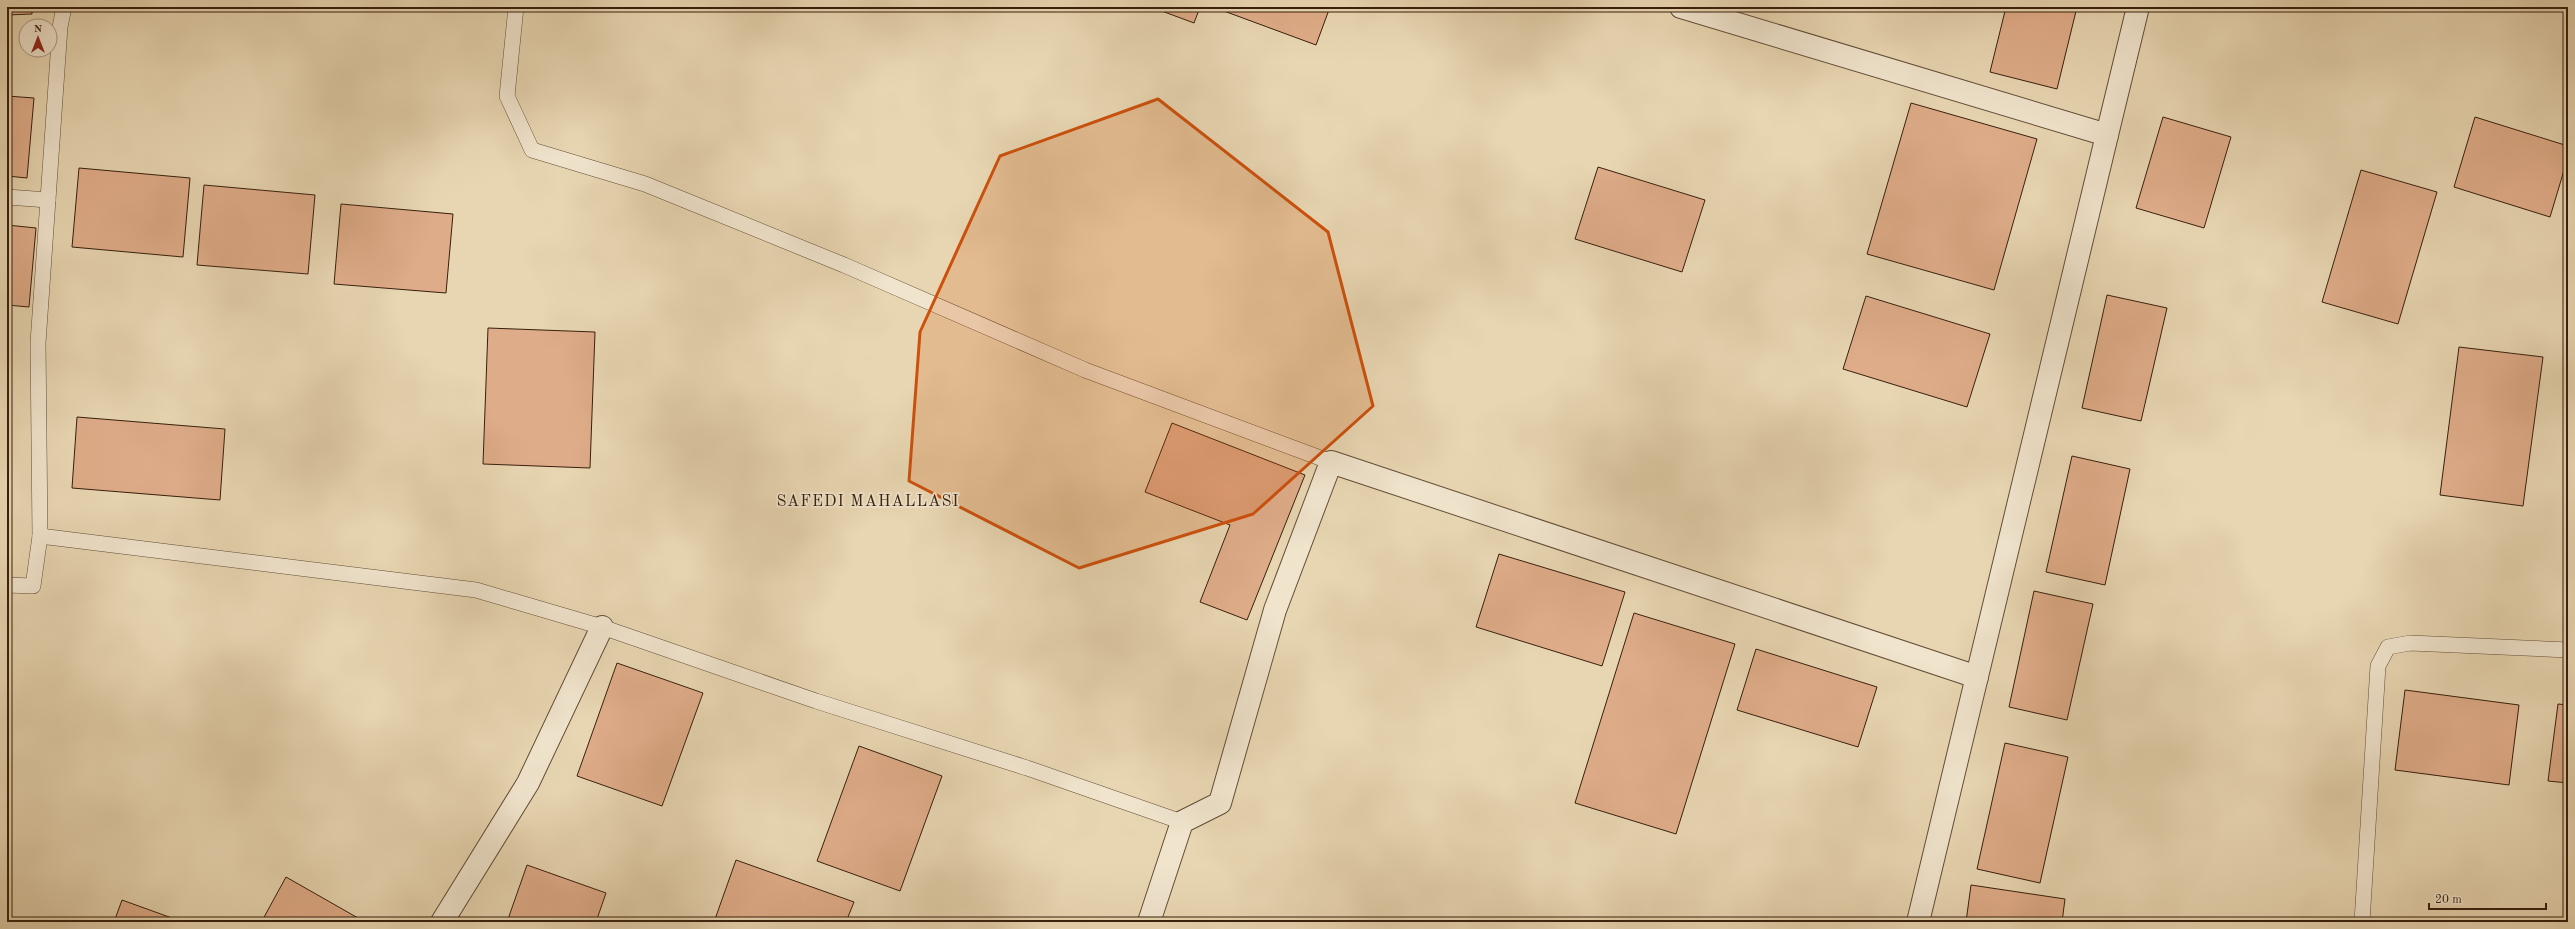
<svg xmlns="http://www.w3.org/2000/svg" width="2575" height="929" viewBox="0 0 2575 929" font-family="'Old Standard TT',serif">
<style>
.building{fill:#dfac89;stroke:#371f0c}
.lines{fill:none;stroke-linecap:round;stroke-linejoin:round}
.lane-casing{stroke:#634d36;stroke-width:16}
.street-casing{stroke:#634d36;stroke-width:24}
.lane{stroke:#f0e4cd;stroke-width:15}
.street{stroke:#f0e4cd;stroke-width:22}
.marked{fill:#cd500c;fill-opacity:0.2;stroke:#cd500c;stroke-width:3;stroke-linejoin:round}
.labels{text-anchor:middle;dominant-baseline:central;stroke-width:3.5;stroke-linejoin:round;paint-order:stroke}
.neighbourhood-label{font-size:16px;letter-spacing:1px;fill:#371f0c;stroke:#f0e4cd}
</style>
<rect width="100%" height="100%" fill="#e8d6b2"/>
<filter id="stains"><feTurbulence type="fractalNoise" baseFrequency=".005" numOctaves="4"/><feColorMatrix values="0 0 0 0 .2 0 0 0 0 .09 0 0 0 0 .02 0 0 0 .5 -.17"/></filter>
<radialGradient id="worn" r=".72"><stop offset=".6" stop-color="#630" stop-opacity="0"/><stop offset="1" stop-color="#630" stop-opacity=".3"/></radialGradient>
<g class="building">
<polygon points="7,7 32,7 32,14 7,15"/>
<polygon points="1151,7 1200,7 1194,23"/>
<polygon points="1213,7 1330,7 1316,45"/>
<polygon points="2006,7 2077,7 2057,89 1990,72"/>
<polygon points="7,96 34,98 27,178 7,176"/>
<polygon points="1911,103 2037,139 1994,290 1867,254"/>
<polygon points="2163,117 2231,137 2204,228 2136,208"/>
<polygon points="2475,117 2568,146 2568,157 2550,217 2454,187"/>
<polygon points="1598,167 1705,200 1682,272 1575,239"/>
<polygon points="79,168 190,178 183,257 72,247"/>
<polygon points="2361,170 2437,192 2398,324 2322,302"/>
<polygon points="204,185 315,195 308,274 197,265"/>
<polygon points="341,204 453,214 446,293 334,284"/>
<polygon points="7,225 36,228 29,307 7,305"/>
<polygon points="2107,295 2167,308 2141,421 2082,408"/>
<polygon points="1866,296 1990,334 1967,407 1843,369"/>
<polygon points="488,328 595,332 590,468 483,464"/>
<polygon points="2459,347 2543,357 2523,506 2440,495"/>
<polygon points="77,417 225,429 220,500 72,488"/>
<polygon points="1172,423 1305,475 1247,620 1200,602 1230,525 1145,492"/>
<polygon points="2072,456 2130,469 2105,585 2046,572"/>
<polygon points="1499,554 1625,592 1602,666 1476,627"/>
<polygon points="2034,591 2093,604 2067,720 2009,707"/>
<polygon points="1634,613 1735,644 1676,834 1575,803"/>
<polygon points="1756,649 1877,687 1858,747 1737,710"/>
<polygon points="617,663 703,693 662,806 577,776"/>
<polygon points="2405,690 2519,705 2509,785 2395,770"/>
<polygon points="2558,704 2568,705 2568,783 2548,781"/>
<polygon points="2005,743 2068,757 2040,883 1977,869"/>
<polygon points="859,746 942,776 900,891 817,861"/>
<polygon points="736,860 854,902 846,922 714,922"/>
<polygon points="527,865 606,893 596,922 507,922"/>
<polygon points="286,877 365,922 269,922 263,919"/>
<polygon points="1971,885 2065,899 2062,922 1966,922"/>
<polygon points="122,900 183,922 114,922"/>
</g>
<g class="lines">
<defs>
<g id="lane">
<polyline points="516,7 507,96 532,150 645,184 844,265 1085,370 1331,462"/>
<polyline points="7,197 48,200"/>
<polyline points="40,536 38,343 60,27 64,7"/>
<polyline points="7,585 33,586 40,536 476,590 602,627 816,701 1027,768 1182,822"/>
<polyline points="2362,922 2378,666 2388,647 2410,643 2568,650"/>
</g>
<g id="street">
<polyline points="1681,7 2107,135 2138,7"/>
<polyline points="442,922 528,783 602,627"/>
<polyline points="1149,922 1182,822 1220,803 1275,610 1331,462 1977,677"/>
<polyline points="1918,922 2107,135"/>
</g>
</defs>
<use href="#lane" class="lane-casing"/>
<use href="#street" class="street-casing"/>
<use href="#lane" class="lane"/>
<use href="#street" class="street"/>
</g>
<path class="marked" d="M1158 99 1328 232 1373 406 1253 514 1079 568 909 481 920 332 1000 156Z"/>
<g class="labels">
<g class="neighbourhood-label">
<text x="868" y="502">SAFEDI MAHALLASI</text>
</g>
</g>
<rect width="2575" height="929" fill="none" stroke="#e8d6b2" stroke-width="24"/>
<rect x="8" y="8" width="2559" height="913" fill="none" stroke="#371f0c" stroke-width="2"/>
<rect x="12" y="12" width="2551" height="905" fill="none" stroke="#371f0c"/>
<g transform="translate(38 38)"><circle r="19" fill="#f0e4cd" stroke="#a69580"/>
<path d="M0-3L7 15L0 10L-7 15Z" fill="#8f2418"/>
<text y="-6" font-size="11" font-weight="bold" text-anchor="middle" fill="#371f0c">N</text>
</g>
<path d="M2429 903v6h117v-6" fill="none" stroke="#371f0c" stroke-width="2"/>
<text x="2435" y="903" font-size="12" fill="#371f0c" stroke="#f0e4cd" stroke-width="3" paint-order="stroke">20 m</text>
<rect width="100%" height="100%" filter="url(#stains)"/>
<rect width="100%" height="100%" fill="url(#worn)"/>
</svg>
